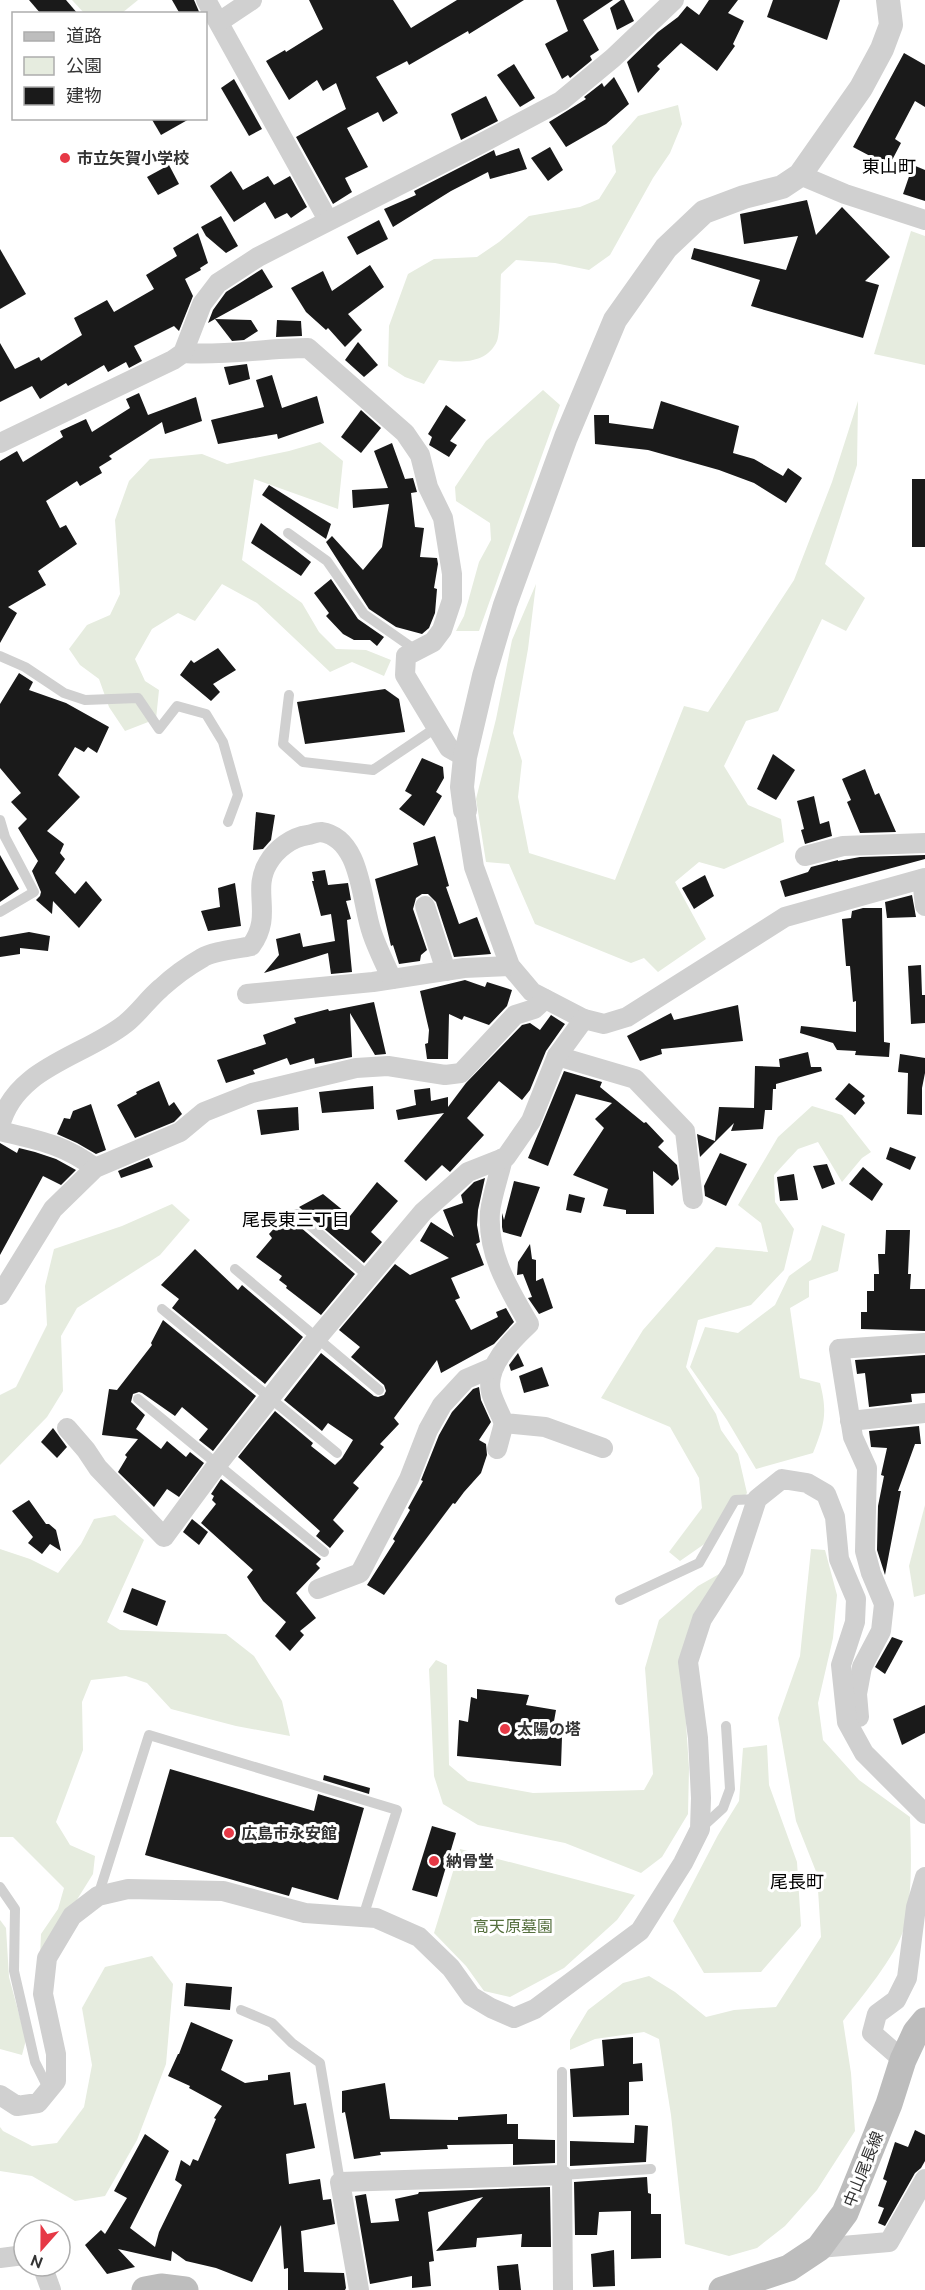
<svg xmlns="http://www.w3.org/2000/svg" width="925" height="2290" viewBox="0 0 925 2290" font-family="Ubuntu,'Noto Sans JP',sans-serif">
<style>
.green{fill:#e6ecdf}
.building{fill:#1a1a1a}
.lines{fill:none;stroke-linecap:round;stroke-linejoin:round}
.service{stroke:#d0d0d0;stroke-width:10}
.minor{stroke:#d0d0d0;stroke-width:20}
.tertiary{stroke:#d0d0d0;stroke-width:24}
.secondary{stroke:#bdbdbd;stroke-width:27}
.poi-dot{fill:#e63946;stroke:#fff;stroke-width:2}
.labels{text-anchor:middle;dominant-baseline:central;stroke-width:6;stroke-linejoin:round;paint-order:stroke}
.poi-label{font-size:16px;font-weight:bold;fill:#333;stroke:#fff;text-anchor:start}
.park-label{font-size:16px;fill:#56703f;stroke:#fff}
.street-label{font-size:16px;fill:#333;stroke:#fff}
.neighbourhood-label{font-size:18px;fill:#000;stroke:#fff}
</style>
<rect width="100%" height="100%" fill="#fff"/>
<g class="green">
<polygon points="72,0 138,0 122,13 84,13"/>
<path d="M678 105 682 124 670 153 653 178 610 255 589 270 555 263 516 260 501 274C500 286 501 332 497 341 487 364 460 363 439 360L424 384 405 377 388 366 389 326 408 274 434 259 477 257 499 242 529 216 580 207 599 199 616 172 612 146 638 116Z"/>
<polygon points="911,231 925,236 925,365 874,354"/>
<polygon points="543,390 560,405 479,631 456,631 464,616 479,562 491,540 490,523 456,501 455,487 486,441"/>
<polygon points="858,401 857,465 825,564 865,598 846,631 822,619 778,711 746,721 724,766 748,805 781,819 784,842 724,869 699,862 675,882 706,939 658,972 644,958 631,963 535,924 509,864 486,862 476,799 496,719 512,640 536,584 528,649 513,733 522,761 518,797 529,853 615,880 684,706 708,712 794,580 832,482"/>
<polygon points="320,442 343,461 338,509 254,479 242,560 302,603 319,632 336,649 366,650 391,660 384,676 352,662 330,672 257,603 222,584 195,621 178,613 152,629 135,659 145,681 159,690 156,719 125,731 109,707 99,679 80,665 69,649 87,625 110,615 120,594 115,520 129,481 150,459 202,454 227,464 289,451"/>
<polygon points="812,1106 842,1115 871,1152 862,1158 842,1182 818,1142 798,1149 774,1175 775,1202 794,1229 784,1270 751,1305 698,1320 686,1367 716,1414 721,1430 738,1454 747,1493 713,1538 680,1561 669,1552 702,1508 699,1478 670,1427 601,1398 643,1330 716,1247 768,1252 761,1223 738,1205 778,1137"/>
<polygon points="172,1204 190,1220 160,1255 77,1308 61,1336 63,1391 47,1417 0,1465 0,1395 16,1387 47,1325 45,1286 54,1249 122,1226"/>
<path d="M822 1225 845 1234 838 1271 809 1281V1297L790 1308 800 1378 820 1383C828 1414 824 1425 813 1453L756 1469 727 1420 690 1367 705 1327 738 1333 775 1305 789 1276 811 1260Z"/>
<polygon points="925,1505 925,1594 914,1597 909,1566"/>
<polygon points="115,1515 144,1540 107,1622 120,1630 226,1634 254,1656 282,1701 290,1736 236,1726 171,1709 147,1683 126,1676 91,1680 82,1702 83,1750 56,1822 70,1845 95,1856 93,1874 78,1898 53,1947 40,1957 41,1934 58,1909 64,1888 13,1837 0,1837 0,1549 30,1559 58,1573 81,1544 94,1519"/>
<path d="M811 1549 825 1550 837 1595 833 1638 818 1703 823 1740 859 1780 910 1817C911 1853 913 1894 904 1928 896 1957 861 1997 843 2021L851 2073 855 2131 817 2190 785 2226 757 2248 729 2256 685 2244 671 2115 659 2039 644 2032 595 2039 570 2050V2040L588 2010 623 1983 649 1976 675 1992 706 2017 734 2010 776 2007 821 1937 817 1874 796 1821 778 1718 800 1656Z"/>
<polygon points="728,1569 682,1663 689,1768 688,1814 662,1857 641,1873 565,1843 478,1825 443,1804 434,1776 429,1669 436,1660 447,1665 449,1765 468,1781 533,1793 644,1790 653,1774 645,1668 659,1620 698,1586"/>
<polygon points="767,1745 769,1785 797,1862 801,1926 761,1972 704,1973 673,1921 718,1835 739,1801 743,1748"/>
<polygon points="460,1849 635,1895 617,1920 564,1968 510,1997 484,1991 466,1966 434,1933"/>
<polygon points="0,1920 6,1928 9,1977 26,2040 22,2055 0,2049"/>
<polygon points="152,1956 173,1984 166,2064 137,2140 105,2196 75,2201 32,2176 0,2171 0,2127 3,2131 32,2146 57,2143 84,2107 92,2065 82,2008 105,1967"/>
</g>
<g class="building">
<polygon points="29,0 66,0 78,14 41,14"/>
<polygon points="172,0 194,0 200,14 180,14"/>
<polygon points="309,0 393,0 411,28 457,0 524,0 469,34 468,31 409,65 407,61 376,77 398,113 383,122 378,112 347,128 368,167 345,178 352,192 333,204 296,137 346,109 336,83 323,91 317,80 289,100 266,61 285,50 286,52 323,29"/>
<polygon points="556,0 613,0 583,20 599,50 590,56 592,60 570,78 568,75 562,79 545,44 568,31"/>
<polygon points="621,0 624,0 634,21 617,30 610,8"/>
<polygon points="709,0 738,0 728,13 744,21 733,44 735,46 717,71 681,43 657,66 660,69 638,93 627,62 658,32 678,17 687,6 699,15"/>
<polygon points="773,0 840,0 827,40 767,17"/>
<polygon points="904,53 925,65 925,107 915,101 895,139 901,143 889,166 853,147"/>
<polygon points="514,64 535,98 520,107 497,75"/>
<polygon points="614,77 629,104 606,124 566,147 549,122 586,99 584,97 602,83 604,87"/>
<polygon points="234,79 262,129 249,136 221,88"/>
<polygon points="486,96 498,121 461,140 451,114"/>
<polygon points="151,118 191,118 161,135"/>
<polygon points="550,147 563,170 548,181 531,158"/>
<polygon points="519,148 527,169 490,179 488,172 451,191 393,227 384,209 416,195 414,191 494,150 496,156"/>
<polygon points="169,165 179,184 158,195 147,177"/>
<polygon points="913,165 925,170 925,201 903,194"/>
<polygon points="231,171 243,190 268,176 274,185 290,176 307,207 291,218 287,213 275,219 265,202 234,222 210,186"/>
<polygon points="807,200 816,235 842,207 890,257 865,281 879,285 863,338 751,306 760,280 691,259 694,248 786,270 798,236 744,244 740,214"/>
<polygon points="221,216 238,246 226,253 206,236 201,227"/>
<polygon points="379,220 388,239 357,255 347,237"/>
<polygon points="198,233 208,263 200,268 201,270 185,279 193,296 179,331 174,326 134,346 142,361 129,368 126,362 108,372 104,365 68,386 66,383 40,399 32,386 0,402 0,343 15,369 39,357 41,361 82,335 74,318 107,300 114,312 154,289 146,275 177,256 173,248"/>
<polygon points="0,249 26,294 0,309"/>
<polygon points="370,265 384,287 348,314 362,330 345,347 328,328 326,330 306,312 291,288 323,271 332,291"/>
<polygon points="262,269 273,287 215,319 251,320 258,331 244,340 232,341 215,319 208,323 213,310 226,292"/>
<polygon points="277,320 301,321 302,336 276,337"/>
<polygon points="358,342 378,365 364,377 345,360"/>
<polygon points="247,364 250,379 229,385 224,367"/>
<polygon points="272,375 282,408 317,396 324,423 278,439 277,434 218,444 211,420 264,407 256,380"/>
<polygon points="139,393 148,415 196,397 202,421 165,434 162,422 109,456 112,459 99,467 102,473 80,486 77,481 46,501 60,528 66,525 77,544 38,571 46,585 8,607 17,613 0,643 0,461 17,451 23,462 63,437 60,431 86,419 92,432 130,408 126,399"/>
<polygon points="661,401 739,426 733,453 754,459 783,476 788,468 802,478 786,503 754,483 719,470 648,450 595,444 594,415 609,415 609,423 653,429"/>
<polygon points="446,405 466,420 450,441 457,445 449,457 429,445 432,437 428,434"/>
<polygon points="361,410 381,428 361,453 341,437"/>
<polygon points="392,443 405,479 413,478 417,492 411,493 415,527 424,528 420,557 437,558 438,564 434,588 437,589 435,613 429,628 422,634 396,627 369,609 326,542 332,536 363,570 382,547 389,504 353,508 352,490 388,488 374,451"/>
<rect x="912" y="479" width="13" height="68"/>
<polygon points="269,485 331,524 326,539 262,495"/>
<polygon points="261,523 311,562 301,576 251,543"/>
<polygon points="331,579 358,619 384,637 377,646 370,640 354,640 343,634 326,616 329,613 314,593"/>
<polygon points="218,648 236,670 213,684 220,692 211,701 180,675 191,660 194,663"/>
<polygon points="19,673 33,682 29,690 66,703 109,727 97,753 88,747 84,752 75,747 58,775 80,797 47,831 64,844 60,853 65,859 55,873 75,894 86,881 102,900 79,928 53,901 52,914 36,900 40,896 41,892 32,871 38,861 18,828 27,819 11,802 21,793 0,768 0,704"/>
<polygon points="385,689 399,699 405,732 305,744 297,702"/>
<polygon points="773,754 795,770 776,800 757,789"/>
<polygon points="422,758 443,767 444,778 436,792 442,796 424,826 399,809 412,795 405,791"/>
<polygon points="865,769 875,795 879,793 896,832 860,833 847,802 851,800 842,779"/>
<polygon points="814,796 820,824 829,821 832,836 805,844 801,830 804,829 797,801"/>
<polygon points="256,812 275,815 271,840 263,849 253,850"/>
<polygon points="435,836 449,886 446,887 459,924 477,917 491,954 454,957 436,902 428,894 422,894 416,898 413,909 427,950 421,955 420,961 399,964 393,945 391,946 375,879 418,865 413,843"/>
<polygon points="0,855 19,889 0,902"/>
<polygon points="925,855 925,859 785,897 780,881 808,872 811,867 838,860 838,861 860,857"/>
<polygon points="325,870 328,885 348,883 351,900 346,901 351,919 347,920 352,972 331,974 328,953 264,973 279,955 276,939 300,933 303,947 335,941 331,914 321,916 312,881 314,881 312,872"/>
<polygon points="705,875 714,896 694,909 682,888"/>
<polygon points="235,883 241,926 208,931 201,911 220,907 218,888"/>
<polygon points="912,895 916,917 887,918 885,902"/>
<polygon points="863,908 882,908 884,1042 890,1043 889,1057 855,1055 856,1051 837,1050 833,1043 800,1033 801,1026 856,1032 856,1001 853,1002 850,966 846,966 842,919 851,918 852,911"/>
<polygon points="29,932 50,936 48,951 20,948 20,954 0,957 0,937"/>
<polygon points="921,965 922,995 925,995 925,1023 911,1024 908,966"/>
<polygon points="465,980 485,987 487,982 512,990 507,1006 489,1025 464,1016 462,1020 449,1014 448,1059 427,1059 425,1044 428,1043 429,1030 420,991"/>
<polygon points="374,1002 386,1054 375,1055 350,1013 352,1057 315,1064 314,1058 290,1065 287,1058 253,1070 255,1074 226,1083 217,1060 266,1044 263,1035 296,1023 294,1018 328,1009 329,1011"/>
<polygon points="738,1005 743,1041 661,1049 662,1054 640,1061 627,1036 671,1013 674,1020"/>
<polygon points="551,1015 565,1024 546,1051 530,1090 522,1100 499,1081 467,1118 484,1135 450,1172 442,1165 426,1181 404,1161 444,1113 398,1120 396,1110 416,1105 414,1090 430,1088 431,1101 448,1097 448,1107 466,1083 522,1025 530,1023 540,1030"/>
<polygon points="808,1052 811,1067 821,1067 822,1071 776,1084 776,1089 773,1089 772,1110 765,1110 763,1129 731,1131 734,1123 700,1157 697,1134 715,1141 719,1107 754,1108 755,1066 780,1067 779,1059"/>
<polygon points="900,1054 925,1058 925,1073 922,1088 922,1115 907,1114 908,1073 898,1072"/>
<polygon points="564,1071 602,1082 600,1087 644,1123 646,1122 664,1141 658,1147 677,1165 679,1179 672,1186 653,1171 654,1214 626,1214 626,1210 603,1206 608,1189 573,1175 604,1128 595,1119 612,1103 576,1094 548,1166 528,1158"/>
<polygon points="159,1081 169,1106 174,1102 182,1114 174,1122 135,1138 117,1105 137,1094 136,1092"/>
<polygon points="849,1083 865,1096 862,1099 865,1103 855,1115 835,1099"/>
<polygon points="373,1086 374,1109 322,1113 319,1092"/>
<polygon points="91,1104 106,1150 96,1154 77,1143 57,1134 64,1118 70,1119 73,1111"/>
<polygon points="298,1107 299,1130 261,1135 257,1110"/>
<polygon points="0,1143 17,1153 19,1148 35,1152 56,1159 76,1170 61,1185 43,1176 0,1255"/>
<polygon points="890,1147 916,1157 910,1170 886,1159"/>
<polygon points="720,1153 747,1164 726,1206 705,1196 704,1186"/>
<polygon points="149,1158 153,1167 121,1178 118,1171"/>
<polygon points="827,1164 835,1184 822,1189 813,1166"/>
<polygon points="863,1167 883,1184 872,1201 849,1184"/>
<polygon points="794,1174 798,1200 780,1201 777,1177"/>
<polygon points="485,1178 478,1210 477,1225 480,1242 476,1244 484,1265 451,1278 460,1298 455,1300 471,1330 498,1317 496,1312 506,1308 514,1322 494,1344 441,1373 437,1360 394,1418 399,1424 380,1444 384,1447 353,1483 359,1488 333,1520 344,1531 330,1548 316,1536 320,1531 238,1457 275,1411 313,1443 311,1446 335,1465 342,1458 353,1440 328,1423 322,1431 284,1400 321,1353 374,1396 378,1397 384,1395 386,1391 384,1385 351,1357 360,1347 339,1330 395,1264 410,1275 449,1258 420,1241 431,1222 454,1237 443,1210 463,1203 461,1195 474,1182"/>
<polygon points="514,1181 540,1187 521,1237 503,1232 502,1227 502,1213 504,1220"/>
<polygon points="377,1182 398,1201 371,1232 382,1242 364,1263 299,1207 323,1194 350,1216"/>
<polygon points="569,1194 585,1198 581,1213 566,1210"/>
<polygon points="290,1211 292,1220 355,1274 321,1315 286,1288 287,1286 279,1280 282,1276 256,1257 272,1238 269,1234"/>
<polygon points="886,1230 910,1230 908,1274 911,1274 910,1289 925,1289 925,1331 861,1329 861,1312 867,1312 867,1291 874,1291 874,1274 879,1274 878,1254 885,1254"/>
<polygon points="530,1244 532,1259 536,1260 536,1281 543,1278 553,1308 539,1314 528,1298 532,1297 523,1274 517,1275 518,1262"/>
<polygon points="195,1249 238,1290 242,1285 303,1337 265,1384 172,1308 179,1299 161,1285"/>
<polygon points="163,1320 256,1396 213,1451 199,1440 208,1429 182,1407 175,1416 142,1393 139,1392 133,1394 131,1402 145,1415 136,1429 161,1449 167,1441 186,1457 190,1452 204,1463 179,1497 167,1489 154,1507 118,1472 127,1457 125,1455 138,1439 102,1435 109,1389 117,1390 152,1345 151,1343"/>
<polygon points="518,1353 524,1366 511,1371 509,1365"/>
<polygon points="925,1355 925,1393 911,1394 912,1402 869,1407 865,1373 857,1374 855,1360"/>
<polygon points="542,1367 549,1386 524,1393 519,1376"/>
<polygon points="479,1387 481,1400 491,1422 479,1440 486,1444 487,1455 481,1473 464,1492 455,1504 453,1503 384,1595 367,1585 395,1541 393,1539 410,1510 408,1508 423,1481 421,1480 439,1435 452,1412 473,1389"/>
<polygon points="919,1426 921,1444 915,1444 898,1491 901,1491 885,1575 877,1550 878,1506 884,1476 881,1475 887,1448 871,1447 869,1431"/>
<polygon points="53,1428 67,1447 57,1458 41,1442"/>
<polygon points="221,1479 321,1559 316,1564 320,1568 296,1593 316,1618 300,1631 304,1635 290,1651 275,1636 286,1622 263,1601 247,1577 253,1570 201,1523 216,1504 212,1500 214,1496 211,1494"/>
<polygon points="29,1500 46,1524 49,1524 56,1530 61,1551 50,1544 42,1554 28,1543 33,1537 12,1511"/>
<polygon points="192,1519 208,1532 199,1545 183,1532"/>
<polygon points="132,1588 166,1601 157,1626 123,1612"/>
<polygon points="892,1637 903,1641 885,1674 875,1667"/>
<polygon points="477,1689 529,1695 526,1705 556,1710 551,1738 562,1737 561,1766 457,1756 459,1720 468,1722 471,1697 477,1699"/>
<polygon points="925,1705 925,1733 902,1745 893,1719"/>
<polygon points="170,1769 314,1811 318,1794 364,1808 338,1900 292,1887 289,1896 145,1855"/>
<polygon points="324,1775 370,1788 369,1794 323,1780"/>
<polygon points="432,1826 456,1833 437,1897 412,1890"/>
<polygon points="186,1983 232,1987 230,2010 184,2006"/>
<polygon points="191,2022 233,2040 221,2070 245,2083 268,2080 268,2075 290,2072 294,2105 306,2103 315,2148 286,2154 289,2184 320,2179 323,2200 331,2199 335,2224 301,2231 304,2272 344,2273 346,2288 345,2290 288,2290 288,2268 284,2269 281,2225 252,2282 216,2268 186,2261 172,2251 171,2261 118,2249 135,2267 107,2274 85,2245 101,2230 105,2234 127,2198 114,2191 145,2134 169,2151 130,2228 155,2247 159,2232 182,2185 175,2180 181,2160 190,2166 193,2159 198,2161 216,2119 214,2118 222,2106 189,2088 190,2086 168,2076 178,2054 179,2054"/>
<polygon points="633,2037 633,2064 642,2063 643,2081 629,2082 629,2115 573,2117 570,2069 604,2066 602,2040"/>
<polygon points="385,2083 390,2119 458,2120 458,2117 507,2114 507,2124 518,2124 518,2139 555,2140 555,2163 513,2165 513,2144 447,2145 448,2149 380,2152 381,2155 354,2159 345,2112 342,2113 342,2091"/>
<polygon points="635,2125 648,2126 646,2162 570,2166 570,2141 634,2143"/>
<polygon points="915,2130 925,2135 925,2161 921,2168 915,2173 885,2226 878,2223 884,2208 878,2206 887,2181 883,2179 895,2142 908,2147"/>
<polygon points="647,2177 648,2193 651,2194 651,2214 661,2214 661,2258 631,2259 631,2211 599,2212 597,2235 575,2235 574,2182"/>
<polygon points="550,2187 551,2247 521,2247 522,2234 477,2238 476,2247 436,2251 483,2197 428,2212 434,2261 429,2262 431,2286 412,2288 412,2276 370,2284 355,2196 366,2194 371,2223 399,2221 395,2199 418,2194 419,2192"/>
<polygon points="614,2250 615,2286 593,2287 591,2254"/>
<polygon points="518,2264 521,2290 499,2290 497,2266"/>
</g>
<g class="lines">
<g class="service">
<polyline points="288,533 327,561 364,614 417,651"/>
<polyline points="0,656 25,667 64,693 85,700 138,698 159,729 177,706 206,714 223,742 238,795 228,822"/>
<polyline points="289,695 283,744 303,762 373,770 437,727"/>
<polyline points="0,820 5,837 34,892 0,912"/>
<polyline points="297,1214 368,1276"/>
<polyline points="235,1269 379,1390"/>
<polyline points="162,1309 337,1453"/>
<polyline points="138,1399 324,1552"/>
<polyline points="620,1600 699,1563 735,1500 757,1499"/>
<polyline points="700,1829 723,1808 730,1789 726,1726"/>
<polyline points="0,1887 15,1909 14,1971 35,2062 49,2090"/>
<polyline points="98,1896 149,1735 397,1810 363,1917"/>
<polyline points="241,2010 272,2023 292,2043 320,2063 340,2182"/>
<polyline points="562,2072 562,2175 651,2169"/>
</g>
<g class="minor">
<polyline points="206,0 328,220"/>
<polyline points="219,22 252,0"/>
<polyline points="800,175 845,194 925,220"/>
<path d="M183 353C225 356 266 348 308 348L405 433 420 455 428 487 443 518 452 574V600L442 630 433 642 406 656 405 675 449 748 465 757"/>
<polyline points="0,443 173,360 183,353 202,304 218,283 258,257 480,144 561,101 613,58 674,0"/>
<polyline points="465,810 474,867 510,966 532,992 584,1019 604,1024 627,1017 785,917 925,878"/>
<polyline points="805,856 843,846 925,843"/>
<polyline points="922,879 925,906"/>
<polyline points="425,906 446,971"/>
<polyline points="247,994 373,982 464,968 510,966"/>
<polyline points="557,1056 635,1079 685,1131 693,1199"/>
<path d="M0 1126C15 1067 83 1057 125 1024 138 1014 148 999 161 988 173 977 188 966 202 958 213 951 238 949 251 946 274 915 251 891 268 863 276 849 292 837 308 835 312 834 318 832 321 832 362 838 361 903 372 933 377 948 385 964 392 979"/>
<path d="M0 1131C37 1140 64 1144 95 1168"/>
<path d="M503 1158C499 1176 492 1195 490 1212 487 1255 509 1289 529 1324 512 1340 485 1366 491 1392 494 1403 500 1413 504 1423L545 1427 603 1448"/>
<polyline points="0,1295 53,1209 95,1168 180,1132 204,1112 252,1093 356,1068 388,1066 445,1075 461,1073 515,1015 534,1009 545,999"/>
<polyline points="850,1421 925,1413"/>
<polyline points="67,1428 86,1450 98,1468 164,1537 217,1465 318,1337 423,1212 468,1172 506,1157 531,1121 557,1056 584,1019"/>
<polyline points="497,1449 504,1423"/>
<polyline points="318,1589 360,1573 409,1479 428,1430 442,1405 466,1379 494,1367"/>
<polyline points="859,1717 857,1694 862,1667 881,1631 884,1604 871,1573 865,1551 867,1468 853,1437 839,1349 925,1343"/>
<polyline points="903,2060 872,2033 877,2014 896,2000 907,1978 916,1907 925,1877"/>
<polyline points="0,2095 17,2106 38,2103 56,2081 56,2054 43,1994 47,1958 72,1916 98,1896 128,1889 223,1891 305,1913 376,1918 419,1937 451,1968 471,1996 491,2008 514,2018 535,2009 640,1931 683,1863 700,1829 701,1798 698,1738 688,1662 702,1619 734,1569 757,1499 782,1479 807,1483 826,1494 835,1517 839,1559 856,1599 855,1622 841,1665 847,1722 864,1753 925,1814"/>
<polyline points="819,2248 889,2242 925,2179"/>
<polyline points="0,2258 24,2255"/>
<polyline points="40,2266 43,2268 51,2290"/>
<polyline points="359,2290 340,2182 562,2175 563,2290"/>
</g>
<polyline class="tertiary" points="465,810 462,787 465,757 484,676 505,605 566,437 615,320 666,248 704,212 744,197 782,187 800,175 861,88 882,49 891,25 888,0"/>
<g class="secondary">
<polyline points="145,2290 161,2287 185,2290"/>
<polyline points="722,2290 789,2268 819,2248 845,2213 889,2104 903,2060 916,2032 925,2021"/>
</g>
</g>
<g class="poi-dot">
<circle cx="65" cy="158" r="6"/>
<circle cx="505" cy="1729" r="6"/>
<circle cx="229" cy="1833" r="6"/>
<circle cx="434" cy="1861" r="6"/>
</g>
<g class="labels">
<g class="poi-label">
<text x="77" y="158">市立矢賀小学校</text>
<text x="517" y="1729">太陽の塔</text>
<text x="241" y="1833">広島市永安館</text>
<text x="446" y="1861">納骨堂</text>
</g>
<g class="park-label">
<text x="513" y="1926">高天原墓園</text>
</g>
<g class="street-label">
<text transform="translate(863 2169) rotate(-68)">中山尾長線</text>
</g>
<g class="neighbourhood-label">
<text x="889" y="166">東山町</text>
<text x="296" y="1219">尾長東三丁目</text>
<text x="797" y="1881">尾長町</text>
</g>
</g>
<rect x="12" y="12" width="195" height="108" fill="#ffffff" stroke="#adadad" stroke-width="1.5"/>
<rect x="24" y="32" width="30" height="9" fill="#bdbdbd" stroke="#adadad" stroke-width="1.5"/>
<text x="66" y="42" font-size="18" fill="#333333">道路</text>
<rect x="24" y="57" width="30" height="18" fill="#e6ecdf" stroke="#adadad" stroke-width="1.5"/>
<text x="66" y="72" font-size="18" fill="#333333">公園</text>
<rect x="24" y="87" width="30" height="18" fill="#1a1a1a" stroke="#adadad" stroke-width="1.5"/>
<text x="66" y="102" font-size="18" fill="#333333">建物</text>
<g transform="translate(42 2248) rotate(201)"><circle r="28" fill="#ffffff" stroke="#adadad" stroke-width="1.5"/>
<path d="M0-4.5L10 22L0 15L-10 22Z" fill="#e63946"/>
<text y="-9" font-size="16" font-weight="bold" text-anchor="middle" fill="#333333">N</text>
</g>
</svg>
